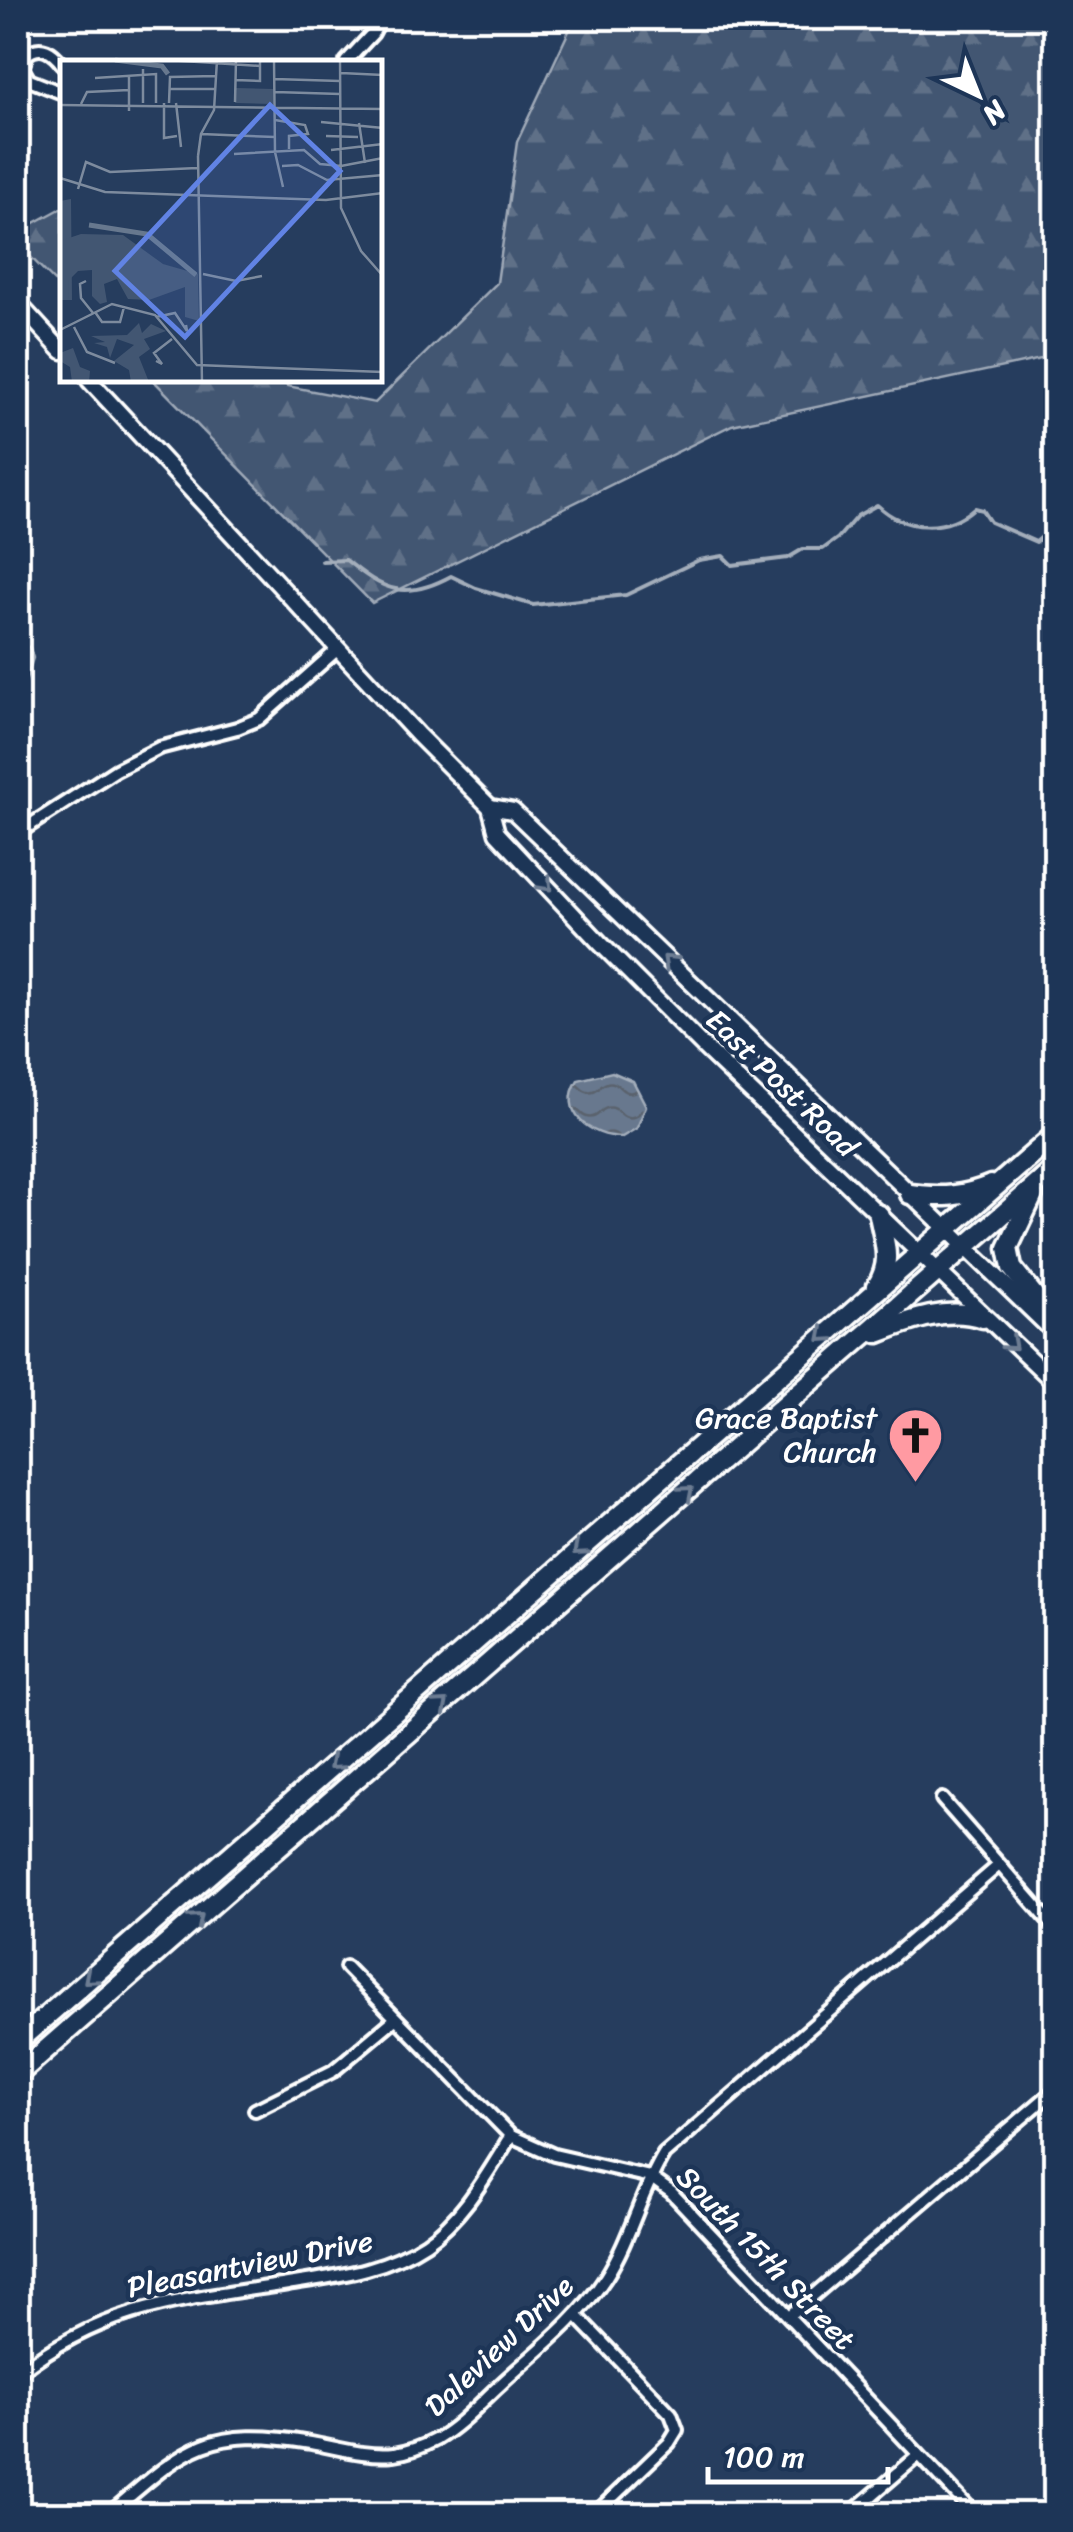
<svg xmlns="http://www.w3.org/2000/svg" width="1073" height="2532" viewBox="0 0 1073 2532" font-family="Sriracha,sans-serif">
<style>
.forest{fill:url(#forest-firs);stroke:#a0aab8;stroke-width:2.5}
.water{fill:url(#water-waves);stroke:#a4aebb;stroke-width:2.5}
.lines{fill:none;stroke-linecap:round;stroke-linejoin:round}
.stream{stroke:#a4aebb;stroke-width:4}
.street-casing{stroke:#fff;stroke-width:18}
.secondary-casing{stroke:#fff;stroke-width:21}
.highway-casing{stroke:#fff;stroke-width:25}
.street{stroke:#1d3557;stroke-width:10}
.secondary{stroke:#1d3557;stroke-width:14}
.highway{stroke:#1d3557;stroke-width:18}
.oneway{stroke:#6c7c92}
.labels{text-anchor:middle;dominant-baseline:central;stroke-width:9;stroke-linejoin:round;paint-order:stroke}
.street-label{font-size:30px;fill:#fff;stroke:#1d3557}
.poi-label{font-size:30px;fill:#fff;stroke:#1d3557;text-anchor:end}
.inset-river{fill:none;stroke:#67788e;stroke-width:5}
.inset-road{fill:none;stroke:#7d8b9e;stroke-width:2.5}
.view{fill:#6183e4;fill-opacity:0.15;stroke:#6183e4;stroke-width:5}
.inset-edge{fill:none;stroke:#fff;stroke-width:5}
</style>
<defs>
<pattern id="forest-firs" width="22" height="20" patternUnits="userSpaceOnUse" patternTransform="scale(2.5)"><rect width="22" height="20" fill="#425672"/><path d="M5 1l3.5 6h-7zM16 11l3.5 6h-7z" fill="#5e6f87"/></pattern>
<pattern id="water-waves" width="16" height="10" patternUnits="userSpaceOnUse" patternTransform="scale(2.5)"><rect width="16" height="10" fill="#67788e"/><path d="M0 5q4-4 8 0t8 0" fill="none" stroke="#5a626d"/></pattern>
</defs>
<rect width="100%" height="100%" fill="#263d5e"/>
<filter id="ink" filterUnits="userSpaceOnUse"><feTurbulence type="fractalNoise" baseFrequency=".01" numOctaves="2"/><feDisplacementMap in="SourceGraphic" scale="20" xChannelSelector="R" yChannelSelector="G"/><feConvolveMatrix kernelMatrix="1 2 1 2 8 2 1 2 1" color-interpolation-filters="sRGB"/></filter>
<g filter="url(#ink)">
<g class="forest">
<polygon points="575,18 1055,18 1055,356 732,425 372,603 153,380 284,380 287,386 375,403 497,283 517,142"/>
<polygon points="62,208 62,289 18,244 18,232"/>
</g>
<g class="water">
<polygon points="18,640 30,648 33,658 18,705"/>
<path d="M612 1072 633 1081 646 1106 637 1128 622 1137C591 1137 557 1112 578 1080Z"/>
</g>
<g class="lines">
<path class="stream" d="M322 561 346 560C384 591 405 601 451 576L476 588 533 605 626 595 699 560 723 556 732 565 788 558 803 549H823L838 538 857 516 877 505C904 531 946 533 974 508L982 510 990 522 1036 542 1051 529 1056 532"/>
<defs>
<g id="street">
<polyline points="346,62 373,33 381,18"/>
<path d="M62 64C53 52 41 43 27 54L22 68 29 80 62 93"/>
<polyline points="18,833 116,770 159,748 237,728 259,719 339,648"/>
<polyline points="942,1799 1056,1929"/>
<polyline points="346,1967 511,2136 554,2155 650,2177 671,2192 975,2514"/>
<polyline points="255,2110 333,2071 395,2019"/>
<polyline points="576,2315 671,2414 677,2430 669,2443 595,2514"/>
<polyline points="789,2316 1056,2089"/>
<path d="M18 2373C105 2305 183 2300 288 2284 336 2276 384 2271 426 2243 464 2217 487 2174 511 2136"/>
<path d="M109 2514C185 2449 207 2425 311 2443 338 2448 367 2457 394 2454 409 2452 424 2446 437 2439 461 2425 480 2403 500 2385 537 2351 579 2319 606 2277 632 2236 640 2193 664 2154L999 1865"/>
<polyline points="850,2514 919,2455"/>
</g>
<g id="secondary">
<polyline points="18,303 62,351"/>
<polyline points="89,380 418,735 490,807 497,833 600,943 706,1049 1056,1384"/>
<polyline points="490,807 513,811 1056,1334"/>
</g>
<g id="highway">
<path d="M910 1194C941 1198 963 1197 991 1185"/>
<polyline points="1033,1195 1008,1248 1012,1268 1056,1323"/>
<path d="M877 1286C893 1260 884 1243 879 1215"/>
<path d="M878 1333C911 1320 948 1306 983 1318"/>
<polyline points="18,2041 1056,1134"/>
<polyline points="18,2074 1056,1168"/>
</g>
</defs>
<use href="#street" class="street-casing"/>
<use href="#secondary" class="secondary-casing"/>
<use href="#highway" class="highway-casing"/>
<use href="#street" class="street"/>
<use href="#secondary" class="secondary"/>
<use href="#highway" class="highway"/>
</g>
<defs><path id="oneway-chevron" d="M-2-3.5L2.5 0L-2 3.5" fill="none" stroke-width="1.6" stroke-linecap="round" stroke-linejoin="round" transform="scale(2.5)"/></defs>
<g class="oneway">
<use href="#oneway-chevron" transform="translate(546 885) rotate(47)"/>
<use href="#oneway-chevron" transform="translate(669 961) rotate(-137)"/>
<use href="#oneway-chevron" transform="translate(824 1336) rotate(139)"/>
<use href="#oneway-chevron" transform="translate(1011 1344) rotate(42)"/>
<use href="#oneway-chevron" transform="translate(687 1492) rotate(-41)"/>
<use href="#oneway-chevron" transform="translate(579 1550) rotate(139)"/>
<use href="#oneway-chevron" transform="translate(442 1705) rotate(-41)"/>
<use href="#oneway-chevron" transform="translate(335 1764) rotate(139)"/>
<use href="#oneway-chevron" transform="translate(197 1919) rotate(-41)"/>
<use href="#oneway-chevron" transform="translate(90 1978) rotate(139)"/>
</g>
</g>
<defs>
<symbol id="church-pin" viewBox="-11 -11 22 30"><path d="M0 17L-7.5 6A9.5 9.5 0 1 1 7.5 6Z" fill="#ff9aa2" stroke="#1d3557"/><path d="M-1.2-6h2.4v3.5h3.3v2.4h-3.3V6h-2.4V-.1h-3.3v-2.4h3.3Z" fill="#111"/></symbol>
</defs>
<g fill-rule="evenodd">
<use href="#church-pin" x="884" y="1404" width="63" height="86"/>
</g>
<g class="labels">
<g class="street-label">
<text transform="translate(782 1083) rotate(44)">East Post Road</text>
<text transform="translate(766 2258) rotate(46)">South 15th Street</text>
<text transform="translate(250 2264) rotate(-11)">Pleasantview Drive</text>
<text transform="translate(499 2346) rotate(-43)">Daleview Drive</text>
</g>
<g class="poi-label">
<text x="877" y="1418">Grace Baptist<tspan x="877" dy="34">Church</tspan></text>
</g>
</g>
<g transform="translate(60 60)">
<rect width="322" height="322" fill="#263d5e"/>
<path d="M176 28 213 29V44L175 43ZM11 139 12 240H0V141Z" fill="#425672"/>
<path d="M21 174 63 175 103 204 138 214 139 261 125 257V227L89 240 68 239 57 219 44 224 47 242 40 244 32 236V210L18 211 9 220 8 238H0V181ZM79 263 82 273 91 264 106 271 84 279 90 289 79 297 89 322H71L69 310 54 301 74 285 57 279 50 298 47 287 34 283 45 282 31 276 67 275ZM13 288 20 307 30 311 29 322H12L10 307 0 301V293Z" fill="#425672"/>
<path class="inset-river" d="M55 0 102 6 108 14M29 165 87 174 136 215"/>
<path class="inset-road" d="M107 0 200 6M214 0 215 92 223 127M280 0 281 148 301 191 323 216M83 9V43M281 13 323 15M69 17V51M35 18 96 14V43M214 19 280 21M175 20 200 21V0M109 29H156M215 32 280 34M175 42 176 0M104 43V78L117 76M109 43 110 17 155 16M116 43 121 87M21 44 27 32 69 30M0 45 323 49M215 60 245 65 248 74 229 76V89M261 62 323 68M299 63 305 103M141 74 215 77M266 76 298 77M271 90 323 84M174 94 244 90 260 104 281 106 323 98M138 96 141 74 154 50 157 0M138 96 142 322M222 106 238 105 267 120 323 115M0 118 45 132 266 140 323 133M18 129 26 102 50 112 137 108M143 214 176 221 202 216M26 221 20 224 21 238 33 253M35 252 42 262H60L64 247M96 257 115 253 127 271 126 265M14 267 27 292 55 303M0 270 52 244 95 255 137 305 323 312M96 301 102 304 94 293 112 279"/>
<path class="view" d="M210 45 280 111 125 277 55 211Z"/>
<rect width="322" height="322" class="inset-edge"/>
</g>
<rect width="1073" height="2532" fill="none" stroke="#1d3557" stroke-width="60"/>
<rect x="30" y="30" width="1013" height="2472" fill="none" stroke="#fff" stroke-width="4" filter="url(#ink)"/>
<g transform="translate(978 95) rotate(137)" stroke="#1d3557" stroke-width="8" paint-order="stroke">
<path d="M0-8L18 38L0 25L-18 38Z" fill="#ffffff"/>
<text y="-15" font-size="28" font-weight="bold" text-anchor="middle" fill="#ffffff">N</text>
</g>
<path d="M708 2467v15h180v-15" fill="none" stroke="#ffffff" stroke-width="5"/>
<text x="723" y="2467" font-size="30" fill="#ffffff" stroke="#1d3557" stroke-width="8" paint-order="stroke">100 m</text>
</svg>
